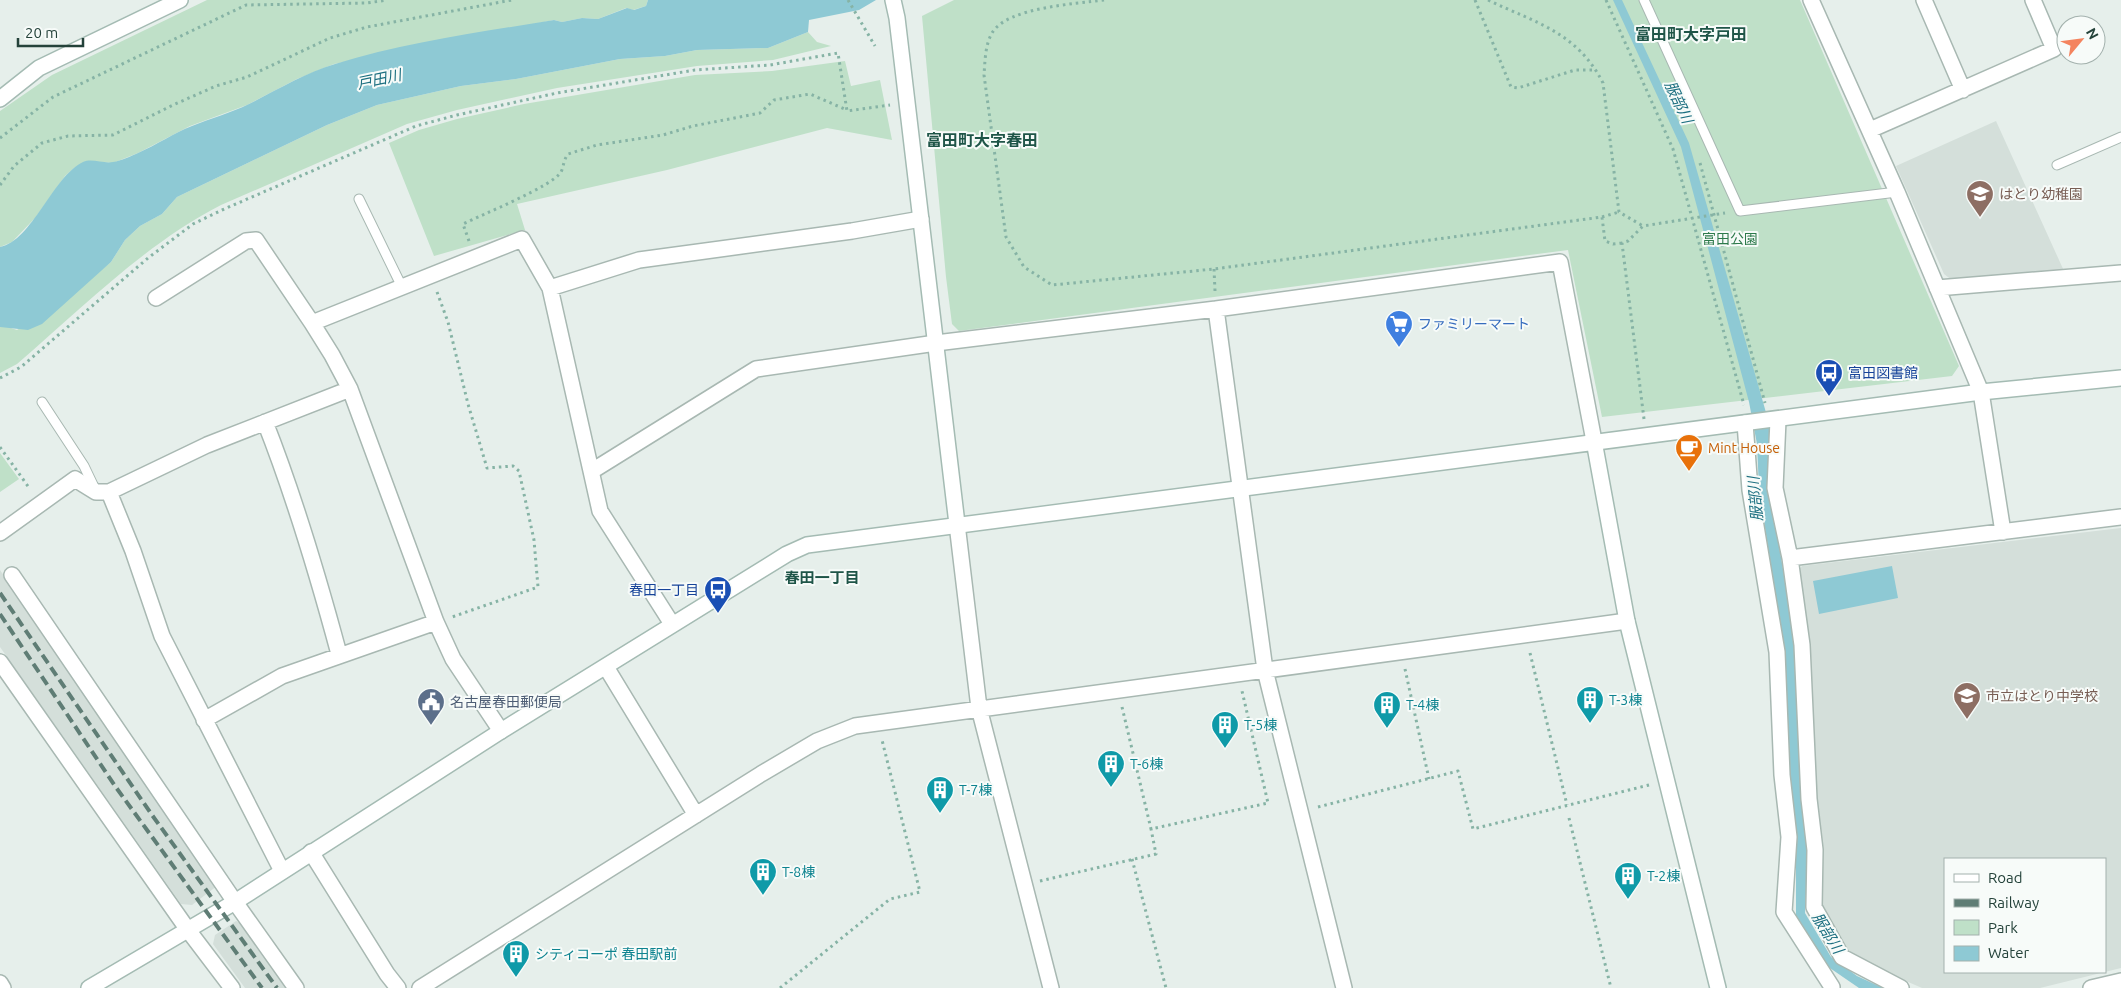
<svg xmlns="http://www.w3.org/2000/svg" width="2121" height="988" viewBox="0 0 2121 988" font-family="Ubuntu,'Noto Sans JP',sans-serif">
  <rect width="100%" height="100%" fill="#e6efeb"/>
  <path fill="#d4dfda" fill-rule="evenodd" d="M 1996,121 L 2064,271 L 1953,281 L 1944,274 L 1896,166 Z
    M 2121,528 L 2121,968 L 2040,988 L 1922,988 L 1876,968 L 1840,945 L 1819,909 L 1816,793 L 1797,572 L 1802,566 ZM 1945,859 L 2105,859 L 2105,972 L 1945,972 Z
    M 0,570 L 217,886 L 192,905 L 181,904 L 0,647 Z
    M 236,921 L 248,927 L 292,988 L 245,988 L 213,944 L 215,935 Z"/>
  <path fill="#bfe0c8" d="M 207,0 L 648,0 L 646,6 L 633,10 L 626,8 L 598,19 L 582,18 L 562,22 L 554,20 L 334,64 L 297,79 L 247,105 L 190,126 L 138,153 L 113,163 L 86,161 L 74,168 L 65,176 L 35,218 L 12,242 L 0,247 L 0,111 L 52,75 Z
    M 954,0 L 1800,0 L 1959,366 L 1952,376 L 1602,417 L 1568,250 L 959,331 L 952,324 L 946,277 L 922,16 Z
    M 808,32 L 817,42 L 831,46 L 773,60 L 697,66 L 557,88 L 457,110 L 407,124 L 221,205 C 145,244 81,309 17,364 L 0,373 L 0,327 L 5,326 L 17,330 L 88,281 L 111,262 L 125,240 L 140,226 L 162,214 L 177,197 L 327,125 L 377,105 L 461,86 L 516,79 L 620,59 L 665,56 L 697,50 L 768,48 Z
    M 845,61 L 851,86 L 880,80 L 892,140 L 827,128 L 667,170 L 517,204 L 525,230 L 434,256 L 389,143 L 419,130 L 457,119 L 524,104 L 695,75 L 772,71 Z
    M 0,453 L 19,479 L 0,492 Z"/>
  <path fill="#8ec9d4" d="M 648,0 L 876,0 L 859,10 L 809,20 L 808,32 L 768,48 L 697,50 L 665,56 L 620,59 L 516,79 L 461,86 L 377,105 L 327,125 L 177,197 L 162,214 L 140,226 L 125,240 L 111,262 L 42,324 L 28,330 L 0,327 L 0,247 C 32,241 53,176 83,162 C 92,158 104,164 113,162 C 121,161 131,156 138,153 C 156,145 174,133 192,126 C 211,118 231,113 249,104 C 277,90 305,73 335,64 C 406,42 481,32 554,20 L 562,22 L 582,18 L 598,19 L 627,8 L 634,10 L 646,6 Z
    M 1613,0 L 1622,0 L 1689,143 L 1773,437 L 1769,488 L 1796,644 L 1800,774 L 1808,850 L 1805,913 L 1831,957 L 1857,976 L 1883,988 L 1859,988 L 1824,964 L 1796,916 L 1796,837 L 1790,777 L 1784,651 L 1759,489 L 1757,444 L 1749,402 L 1681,147 Z
    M 1892,566 L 1898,598 L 1819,614 L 1813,581 Z"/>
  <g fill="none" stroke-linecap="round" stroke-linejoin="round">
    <defs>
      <path id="lane" d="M 1644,0 L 1740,211 L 1897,192
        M 2057,165 L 2121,137
        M 359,199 L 402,287
        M 42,402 L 84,466 L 95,489"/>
      <path id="street" d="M 1811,0 L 1897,192 L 1981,392 L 2003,532
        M 1924,0 L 1963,90
        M 1870,130 L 2054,49 L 2033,0
        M 550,288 L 639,260 L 852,231 L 921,219
        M 1937,288 L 2121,273
        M 156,298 L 246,241 L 256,240 L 312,323
        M 1216,309 L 1265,670 L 1344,988
        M 350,389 L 436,622 L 453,659 L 501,731
        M 1778,420 L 1775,488 L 1790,558 L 1802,645 L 1809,799 L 1815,850 L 1814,907 L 1842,957 L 1901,988
        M 265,422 C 295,498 318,576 339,654
        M 1745,423 L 1750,490 L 1777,652 L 1782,775 L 1789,837 L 1784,912 L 1832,987
        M 592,471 L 756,369 L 936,343 L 1216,309 L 1560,262 L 1594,441
        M 109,492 L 133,551 L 162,636 L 282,871
        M 957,524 L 979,708 L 1051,988
        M 0,533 L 75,479 L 96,492 L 109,492 L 207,445 L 350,389 L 332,355 L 312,323 L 522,239 L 550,288 L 600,511 L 672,624
        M 1790,558 L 2121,517
        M 12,575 L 235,902 L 296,988
        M 0,662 L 188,930 L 232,988
        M 606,667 L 696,815
        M 204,720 L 282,676 L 436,622
        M 311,852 L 387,974 L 398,988
        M 0,983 L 3,988
        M 420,988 L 761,774 L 817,741 L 855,726 L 1627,621
        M 2091,988 L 2121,981"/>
      <path id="secondary" d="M 893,0 L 897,18 L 957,524
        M 0,99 L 39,68 L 180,0
        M 1594,441 L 1627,621 L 1718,988
        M 89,988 L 235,902 L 501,731 L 787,554 L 807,545 L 1981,392 L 2121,378"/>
    </defs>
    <use href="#lane" stroke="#a8b8b2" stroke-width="11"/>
    <use href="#street" stroke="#a8b8b2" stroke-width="18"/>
    <use href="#secondary" stroke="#a4bbb3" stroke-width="18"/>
    <path stroke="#86b3a5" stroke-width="3" stroke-dasharray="2.5 4" stroke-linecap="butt" d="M 848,0 L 875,46
      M 1104,0 C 1076,4 1007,7 992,33 C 985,45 985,62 984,75 L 1006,237 L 1024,267 L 1052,285 L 1214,269 L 1602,217 L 1605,241 L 1613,244 L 1622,243
      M 1475,0 L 1511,87 L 1518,88 L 1575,70 L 1595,70
      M 1488,0 C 1536,23 1577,32 1603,83 L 1619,212 L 1643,226
      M 1606,0 L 1673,149 L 1744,405
      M 0,138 L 53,97 L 246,5 L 367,3 L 387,0
      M 1700,163 L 1765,403
      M 0,185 L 14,166 L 42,143 L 68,136 L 113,135 L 173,105 L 216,86 L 247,77 L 330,38 L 367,27 L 512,0
      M 1602,217 L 1619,212
      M 469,241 L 463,224 C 481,215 553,186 561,172 C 564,166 563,161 568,154 L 597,145 L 663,135 L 693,126 L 760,113 L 774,100 L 810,94 L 847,110
      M 1214,269 L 1215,291
      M 437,292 L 448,322 L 468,404 L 487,468 L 513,466 L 519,471 L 534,540 L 538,587 L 452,617
      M 0,378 L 21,367 L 148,258 L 193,224 L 222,210 L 416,126 L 457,115 L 557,93 L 695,70 L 770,65 L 838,53 L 847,111 L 890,105
      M 1644,419 L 1622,243 L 1628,241 L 1643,226 L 1725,213
      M 0,447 L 30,489
      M 1530,653 L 1567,805
      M 1405,669 L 1429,779
      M 1122,707 L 1151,829 L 1268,803 L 1242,691
      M 1318,807 L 1458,771 L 1473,829 L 1649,785
      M 1569,818 L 1611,988
      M 1132,859 L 1166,988
      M 1040,881 L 1156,854 L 1151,829
      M 780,988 L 890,899 L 920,892 L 882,740"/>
    <use href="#lane" stroke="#fff" stroke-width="9"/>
    <use href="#street" stroke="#fff" stroke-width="15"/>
    <use href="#secondary" stroke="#fff" stroke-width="15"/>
    <path stroke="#5f7d75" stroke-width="4" stroke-dasharray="10 5" stroke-linecap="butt" d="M 0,593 L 152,815 L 277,988
      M 0,614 L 115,786 L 262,988"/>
  </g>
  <defs>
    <symbol id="school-pin" viewBox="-11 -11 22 30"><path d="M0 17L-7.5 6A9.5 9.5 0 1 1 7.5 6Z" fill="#8d6e63" stroke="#f7fbf9"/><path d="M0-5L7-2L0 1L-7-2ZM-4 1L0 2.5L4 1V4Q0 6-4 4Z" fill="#fff"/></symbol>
    <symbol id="supermarket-pin" viewBox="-11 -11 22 30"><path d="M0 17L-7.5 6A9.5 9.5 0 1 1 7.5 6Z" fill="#3f7fe0" stroke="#f7fbf9"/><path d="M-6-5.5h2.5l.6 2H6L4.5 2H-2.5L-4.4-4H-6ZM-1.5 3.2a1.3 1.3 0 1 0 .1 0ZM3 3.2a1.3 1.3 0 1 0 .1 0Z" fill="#fff"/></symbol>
    <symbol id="bus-pin" viewBox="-11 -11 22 30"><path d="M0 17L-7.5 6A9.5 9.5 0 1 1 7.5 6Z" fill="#1a4fb4" stroke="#f7fbf9"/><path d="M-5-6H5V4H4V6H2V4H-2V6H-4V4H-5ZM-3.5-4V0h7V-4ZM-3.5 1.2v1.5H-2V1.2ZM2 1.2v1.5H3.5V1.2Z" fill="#fff"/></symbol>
    <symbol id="cafe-pin" viewBox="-11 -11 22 30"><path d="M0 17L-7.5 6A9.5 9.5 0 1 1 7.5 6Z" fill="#e8710a" stroke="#f7fbf9"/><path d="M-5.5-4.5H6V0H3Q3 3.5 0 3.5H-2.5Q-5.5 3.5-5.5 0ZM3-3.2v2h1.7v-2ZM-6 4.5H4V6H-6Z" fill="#fff"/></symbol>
    <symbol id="building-pin" viewBox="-11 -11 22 30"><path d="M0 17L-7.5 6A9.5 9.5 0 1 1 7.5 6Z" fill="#0f9aa8" stroke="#f7fbf9"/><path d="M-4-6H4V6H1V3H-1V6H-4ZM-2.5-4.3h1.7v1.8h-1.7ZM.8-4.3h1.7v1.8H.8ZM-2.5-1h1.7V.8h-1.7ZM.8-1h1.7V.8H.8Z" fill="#fff"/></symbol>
    <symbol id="civic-pin" viewBox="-11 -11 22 30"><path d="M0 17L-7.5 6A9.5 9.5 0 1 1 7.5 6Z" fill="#5c6f8a" stroke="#f7fbf9"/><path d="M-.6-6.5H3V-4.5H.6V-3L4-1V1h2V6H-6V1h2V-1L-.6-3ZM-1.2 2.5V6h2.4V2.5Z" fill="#fff"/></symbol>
  </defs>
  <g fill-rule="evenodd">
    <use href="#school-pin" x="1964" y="178" width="32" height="43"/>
    <use href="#supermarket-pin" x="1383" y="308" width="32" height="43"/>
    <use href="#bus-pin" x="1813" y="357" width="32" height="43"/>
    <use href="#cafe-pin" x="1673" y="432" width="32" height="43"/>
    <use href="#bus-pin" x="702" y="574" width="32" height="43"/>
    <use href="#school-pin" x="1951" y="680" width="32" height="43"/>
    <use href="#building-pin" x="1574" y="684" width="32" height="43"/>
    <use href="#civic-pin" x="415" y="686" width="32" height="43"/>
    <use href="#building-pin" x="1371" y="689" width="32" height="43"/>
    <use href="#building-pin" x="1209" y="709" width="32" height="43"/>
    <use href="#building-pin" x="1095" y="748" width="32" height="43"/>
    <use href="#building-pin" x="924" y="774" width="32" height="43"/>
    <use href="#building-pin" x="747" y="856" width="32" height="43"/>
    <use href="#building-pin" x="1612" y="860" width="32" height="43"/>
    <use href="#building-pin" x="500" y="938" width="32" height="43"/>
  </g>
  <g text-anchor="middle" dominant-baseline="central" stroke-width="4" stroke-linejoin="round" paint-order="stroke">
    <g font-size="14" fill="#785e54" stroke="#f7fbf9" text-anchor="start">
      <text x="1999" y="194">はとり幼稚園</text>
      <text x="1986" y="696">市立はとり中学校</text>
    </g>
    <g font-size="14" fill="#2d7a4b" stroke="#f7fbf9">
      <text x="1730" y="239">富田公園</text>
    </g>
    <g font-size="14" fill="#366cbe" stroke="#f7fbf9" text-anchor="start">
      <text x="1418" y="324">ファミリーマート</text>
    </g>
    <g font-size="14" fill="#164399" stroke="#f7fbf9" text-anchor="start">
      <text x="1848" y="373">富田図書館</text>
      <text x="699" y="590" text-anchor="end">春田一丁目</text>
    </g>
    <g font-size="14" fill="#c56008" stroke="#f7fbf9" text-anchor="start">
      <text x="1708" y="448">Mint House</text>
    </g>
    <g font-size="14" fill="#0d838f" stroke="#f7fbf9" text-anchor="start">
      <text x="1609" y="700">T-3棟</text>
      <text x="1406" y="705">T-4棟</text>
      <text x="1244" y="725">T-5棟</text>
      <text x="1130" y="764">T-6棟</text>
      <text x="959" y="790">T-7棟</text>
      <text x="782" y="872">T-8棟</text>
      <text x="1647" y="876">T-2棟</text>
      <text x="535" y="954">シティコーポ 春田駅前</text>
    </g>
    <g font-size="14" fill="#4e5e75" stroke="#f7fbf9" text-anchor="start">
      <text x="450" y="702">名古屋春田郵便局</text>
    </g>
    <g font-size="15" font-style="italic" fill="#1c6f80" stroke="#f7fbf9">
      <text transform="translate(379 79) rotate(-12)">戸田川</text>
      <text transform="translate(1679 102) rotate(65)">服部川</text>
      <text transform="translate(1755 499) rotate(-95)">服部川</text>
      <text transform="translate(1828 933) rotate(58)">服部川</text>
    </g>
    <g font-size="15" font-weight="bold" fill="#1f5548" stroke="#f7fbf9">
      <text x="822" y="577">春田一丁目</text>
    </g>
    <g font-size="16" font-weight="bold" fill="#1f5548" stroke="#f7fbf9">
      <text x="1691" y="34">富田町大字戸田</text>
      <text x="982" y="140">富田町大字春田</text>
    </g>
  </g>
  <rect x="1944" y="858" width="162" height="115" fill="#f7fbf9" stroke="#a3b1ad"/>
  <rect x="1954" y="874" width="25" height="8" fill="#ffffff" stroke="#a3b1ad"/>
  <text x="1988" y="883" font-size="15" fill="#24423a">Road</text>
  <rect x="1954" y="899" width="25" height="8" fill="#5f7d75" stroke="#a3b1ad"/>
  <text x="1988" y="908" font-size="15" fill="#24423a">Railway</text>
  <rect x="1954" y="920" width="25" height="15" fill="#bfe0c8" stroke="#a3b1ad"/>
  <text x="1988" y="933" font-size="15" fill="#24423a">Park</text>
  <rect x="1954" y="946" width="25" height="15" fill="#8ec9d4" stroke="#a3b1ad"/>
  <text x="1988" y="958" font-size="15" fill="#24423a">Water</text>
  <g transform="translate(2081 40) rotate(61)"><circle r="24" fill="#f7fbf9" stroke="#a3b1ad"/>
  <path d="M0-4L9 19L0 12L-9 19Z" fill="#f4845f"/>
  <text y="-8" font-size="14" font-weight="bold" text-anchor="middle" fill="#24423a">N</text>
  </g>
  <path d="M18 38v8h65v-8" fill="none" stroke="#24423a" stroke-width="2.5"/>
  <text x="25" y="38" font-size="15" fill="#24423a" stroke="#f7fbf9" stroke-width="4" paint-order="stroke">20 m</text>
</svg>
